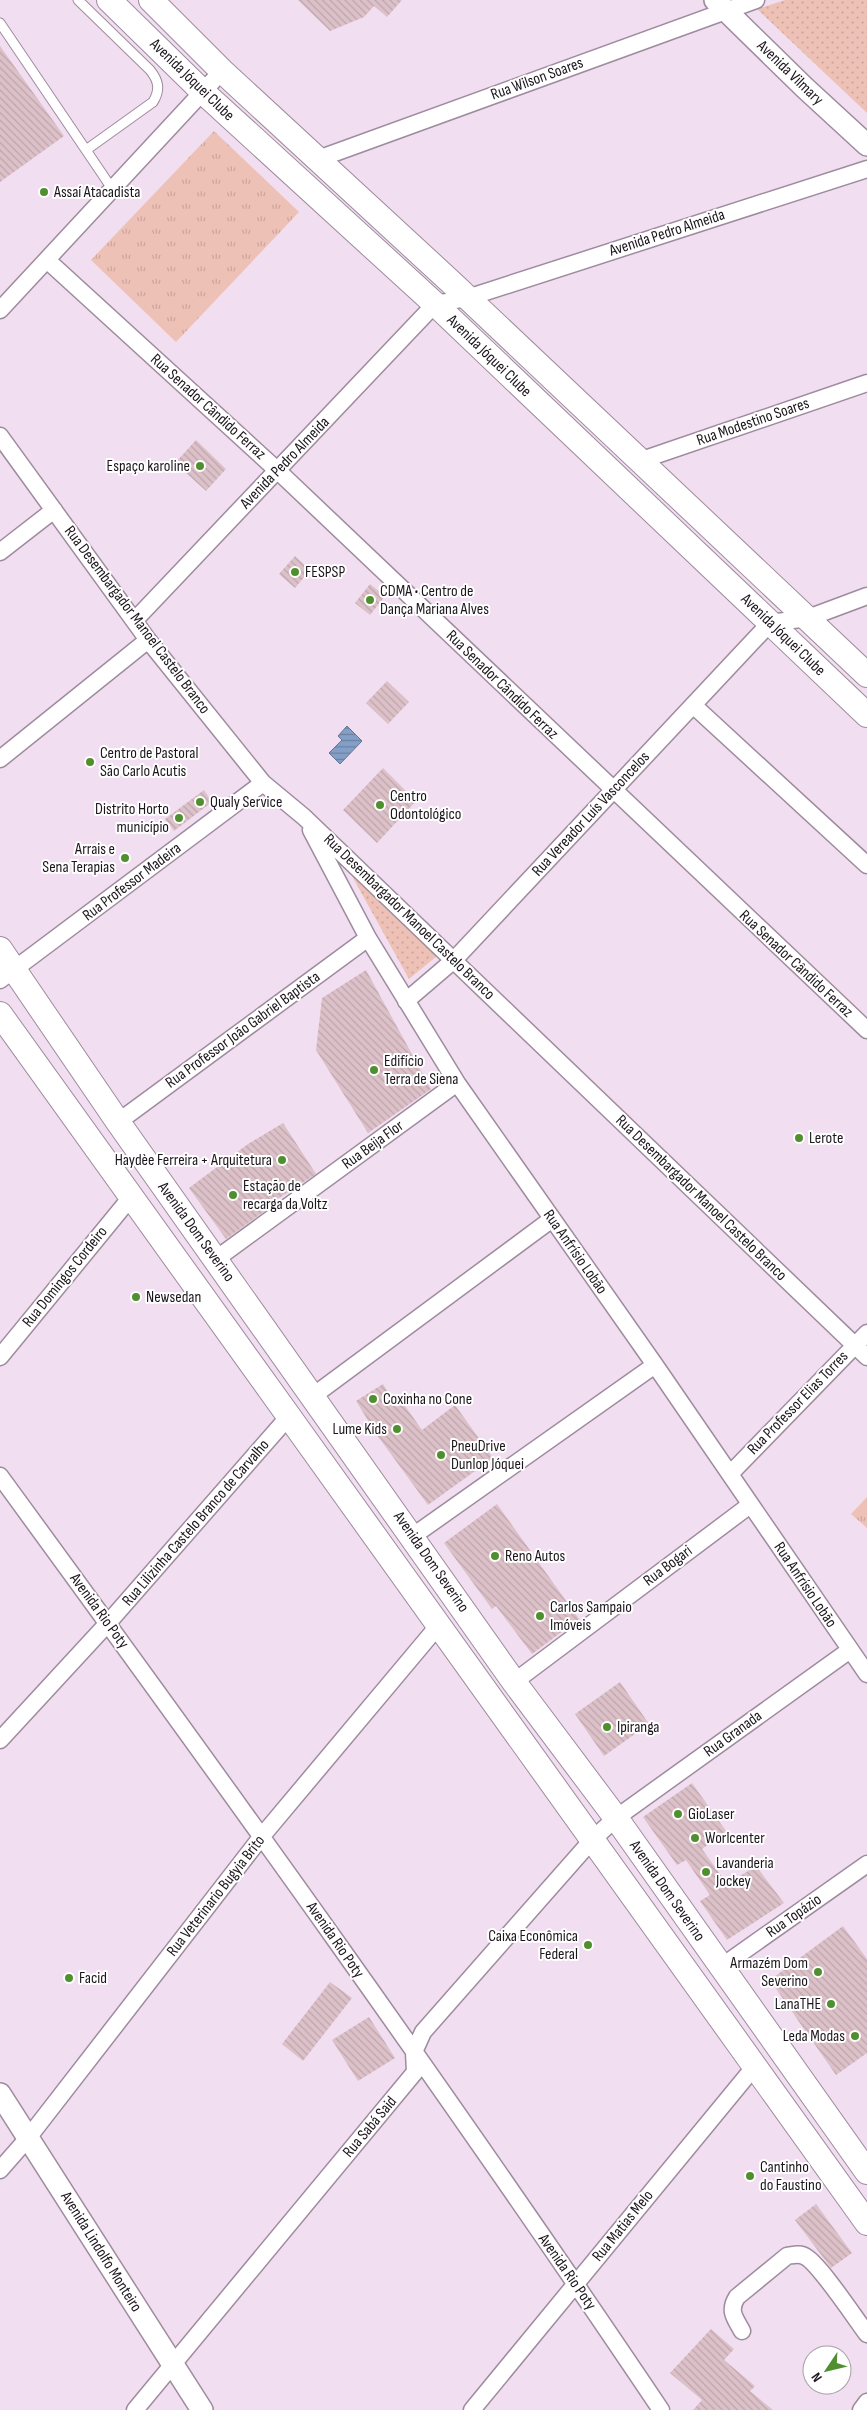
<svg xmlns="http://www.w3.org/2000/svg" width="867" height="2410" viewBox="0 0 867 2410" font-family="'Sofia Sans Condensed',sans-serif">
  <defs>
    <pattern id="grass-tufts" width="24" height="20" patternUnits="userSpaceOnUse" patternTransform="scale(1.25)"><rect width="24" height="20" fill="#eec1b6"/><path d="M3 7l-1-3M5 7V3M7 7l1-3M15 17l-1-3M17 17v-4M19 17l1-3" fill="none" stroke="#cca59c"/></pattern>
    <pattern id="park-dots" width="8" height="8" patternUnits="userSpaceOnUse" patternTransform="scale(1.25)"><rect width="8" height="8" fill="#eec1b6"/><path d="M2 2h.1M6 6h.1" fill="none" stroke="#cca59c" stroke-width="1.8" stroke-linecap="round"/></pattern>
    <pattern id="water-rules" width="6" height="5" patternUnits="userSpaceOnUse" patternTransform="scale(1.25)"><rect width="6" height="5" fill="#849fc7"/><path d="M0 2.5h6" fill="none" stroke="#6b81a1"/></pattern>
    <pattern id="building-back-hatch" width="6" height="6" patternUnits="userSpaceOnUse" patternTransform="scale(1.25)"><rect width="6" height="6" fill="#ddc1c9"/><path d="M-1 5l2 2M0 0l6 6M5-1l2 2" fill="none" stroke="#bda5ac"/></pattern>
  </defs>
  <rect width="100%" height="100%" fill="#f1def1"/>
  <path fill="url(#grass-tufts)" d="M 214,131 L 299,212 L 176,342 L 91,260 Z
    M 867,1497 L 867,1528 L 851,1514 Z"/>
  <path fill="url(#park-dots)" d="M 785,0 L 867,0 L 867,113 L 757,9 Z
    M 347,867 L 437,956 L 409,979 Z"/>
  <path fill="url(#water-rules)" stroke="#657694" d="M 347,726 L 362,741 L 340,764 L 329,753 L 342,740 L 338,736 Z"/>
  <path fill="url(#building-back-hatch)" d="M 298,0 L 402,0 L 387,17 L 374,6 L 364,17 L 330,31 Z
    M 0,46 L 64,136 L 0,182 Z
    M 196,440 L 226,469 L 206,491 L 175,463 Z
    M 295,556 L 310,570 L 295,588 L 279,574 Z
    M 370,584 L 385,596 L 370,615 L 355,603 Z
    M 387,681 L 409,702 L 388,724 L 366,703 Z
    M 383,768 L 416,801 L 377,843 L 343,810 Z
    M 204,790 L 212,802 L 174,831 L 165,819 Z
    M 366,970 L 431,1089 L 368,1133 L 316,1050 L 322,998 Z
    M 283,1123 L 316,1174 L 276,1200 L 277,1202 L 226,1239 L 189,1188 L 248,1144 Z
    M 383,1384 L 397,1407 L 403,1403 L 422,1430 L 455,1405 L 493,1458 L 428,1505 L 377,1435 L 356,1401 Z
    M 497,1504 L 579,1619 L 532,1654 L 496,1606 L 492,1609 L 444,1543 Z
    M 620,1682 L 649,1724 L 604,1756 L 575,1714 Z
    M 692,1783 L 726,1831 L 702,1849 L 727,1884 L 756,1866 L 784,1903 L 727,1940 L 700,1901 L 710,1895 L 686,1860 L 677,1865 L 643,1817 Z
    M 843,1926 L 867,1959 L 867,2053 L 836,2075 L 770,1980 Z
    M 330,1982 L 352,1998 L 303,2061 L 282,2044 Z
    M 369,2017 L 395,2058 L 358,2081 L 332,2040 Z
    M 816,2204 L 852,2253 L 831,2268 L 795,2220 Z
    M 711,2329 L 734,2349 L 724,2360 L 755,2386 L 750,2391 L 773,2410 L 693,2410 L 702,2400 L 670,2373 Z"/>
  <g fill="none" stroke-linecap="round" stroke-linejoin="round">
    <defs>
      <path id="service" d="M 78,0 L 150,70 C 158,80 161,89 153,102 L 86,150
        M 0,23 L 113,190"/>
      <path id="minor" d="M 318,159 L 756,0
        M 48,261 L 278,471 L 867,1030
        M 0,310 L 222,71
        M 0,436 L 148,640 L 263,783 L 304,817 L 867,1357
        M 639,461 L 867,383
        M 0,552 L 54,510
        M 135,620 L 435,304 L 467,298 L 867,169
        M 693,705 L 867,865
        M 0,759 L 148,640
        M 311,830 L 368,938 L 457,1083 L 655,1365 L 867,1674
        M 0,980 L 263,783
        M 406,1001 L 454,960 L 770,623 L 808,618 L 867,596
        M 118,1122 L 368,938
        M 216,1259 L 457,1083
        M 0,1357 L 131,1197
        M 313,1396 L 552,1219
        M 730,1474 L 867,1333
        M 0,1476 C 225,1784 448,2093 661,2410
        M 413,1536 L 655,1365
        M 514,1682 L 750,1505
        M 0,1740 L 108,1623 L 290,1415
        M 721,1967 L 867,1864
        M 0,2170 L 28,2138 L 262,1836 L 438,1626
        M 742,2331 C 735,2318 728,2311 737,2297 L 787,2256 C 794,2255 800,2253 806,2257 C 820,2265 855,2318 867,2334
        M 135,2410 L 415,2072 L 414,2052 L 423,2032 L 592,1840 L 616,1818 L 850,1650
        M 472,2410 L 755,2066
        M 861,2410 L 867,2402"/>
      <path id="tertiary" d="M 715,0 L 805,88 L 867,145
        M 0,2094 L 202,2410"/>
      <path id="secondary" d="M 109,0 L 203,92 L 435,304 L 867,715
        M 151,0 L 222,71 L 453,284 L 867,675
        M 0,949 L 118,1122 L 514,1682 L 616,1818 L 867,2172
        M 0,1014 C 289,1417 579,1819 867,2223"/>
    </defs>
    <use href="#service" stroke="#9e8c9e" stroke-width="11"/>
    <use href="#minor" stroke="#9e8c9e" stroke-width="19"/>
    <use href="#tertiary" stroke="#9e8c9e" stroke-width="24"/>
    <use href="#secondary" stroke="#9e8c9e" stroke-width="26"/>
    <use href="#service" stroke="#fff" stroke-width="9"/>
    <use href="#minor" stroke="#fff" stroke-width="16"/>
    <use href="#tertiary" stroke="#fff" stroke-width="21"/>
    <use href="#secondary" stroke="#fff" stroke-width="24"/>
  </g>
  <g fill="#508f2f" stroke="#fff" stroke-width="2">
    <circle cx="44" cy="192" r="5"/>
    <circle cx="200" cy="466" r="5"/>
    <circle cx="295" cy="572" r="5"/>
    <circle cx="370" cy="600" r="5"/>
    <circle cx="90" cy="762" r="5"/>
    <circle cx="200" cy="802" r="5"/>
    <circle cx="380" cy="805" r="5"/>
    <circle cx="179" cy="818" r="5"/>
    <circle cx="125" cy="858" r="5"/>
    <circle cx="374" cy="1070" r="5"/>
    <circle cx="799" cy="1138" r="5"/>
    <circle cx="282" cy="1160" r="5"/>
    <circle cx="233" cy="1195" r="5"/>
    <circle cx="136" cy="1297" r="5"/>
    <circle cx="373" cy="1399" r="5"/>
    <circle cx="397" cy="1429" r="5"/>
    <circle cx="441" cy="1455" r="5"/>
    <circle cx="495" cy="1556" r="5"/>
    <circle cx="540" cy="1616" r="5"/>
    <circle cx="607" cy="1727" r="5"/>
    <circle cx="678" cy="1814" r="5"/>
    <circle cx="695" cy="1838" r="5"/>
    <circle cx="706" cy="1872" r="5"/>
    <circle cx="588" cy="1945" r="5"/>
    <circle cx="818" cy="1972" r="5"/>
    <circle cx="69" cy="1978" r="5"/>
    <circle cx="831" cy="2004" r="5"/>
    <circle cx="855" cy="2036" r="5"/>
    <circle cx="750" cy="2176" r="5"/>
  </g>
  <g text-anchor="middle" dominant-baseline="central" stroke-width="4" stroke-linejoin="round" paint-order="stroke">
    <g font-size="16" fill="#1c161c" stroke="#fff">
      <text transform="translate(790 73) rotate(44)">Avenida Vilmary</text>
      <text transform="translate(537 79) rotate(-20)">Rua Wilson Soares</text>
      <text transform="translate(192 80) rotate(44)">Avenida Jóquei Clube</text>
      <text transform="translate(667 233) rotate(-18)">Avenida Pedro Almeida</text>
      <text transform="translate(489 356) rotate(44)">Avenida Jóquei Clube</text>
      <text transform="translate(208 407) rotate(42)">Rua Senador Cândido Ferraz</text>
      <text transform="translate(753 422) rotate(-19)">Rua Modestino Soares</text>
      <text transform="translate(285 463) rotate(-46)">Avenida Pedro Almeida</text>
      <text transform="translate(137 620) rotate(53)">Rua Desembargador Manoel Castelo Branco</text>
      <text transform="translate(783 635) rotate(44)">Avenida Jóquei Clube</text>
      <text transform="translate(502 685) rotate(44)">Rua Senador Cândido Ferraz</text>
      <text transform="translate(591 814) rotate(-47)">Rua Vereador Luís Vasconcelos</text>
      <text transform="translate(132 882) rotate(-37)">Rua Professor Madeira</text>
      <text transform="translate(409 917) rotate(44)">Rua Desembargador Manoel Castelo Branco</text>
      <text transform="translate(796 964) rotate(43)">Rua Senador Cândido Ferraz</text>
      <text transform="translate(243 1030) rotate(-36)">Rua Professor João Gabriel Baptista</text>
      <text transform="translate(373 1145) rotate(-36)">Rua Beija Flor</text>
      <text transform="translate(701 1198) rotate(44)">Rua Desembargador Manoel Castelo Branco</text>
      <text transform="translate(196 1232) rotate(54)">Avenida Dom Severino</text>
      <text transform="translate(575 1252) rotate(55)">Rua Anfrísio Lobão</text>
      <text transform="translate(65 1277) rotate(-51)">Rua Domingos Cordeiro</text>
      <text transform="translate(798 1403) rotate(-46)">Rua Professor Elias Torres</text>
      <text transform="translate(196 1523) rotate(-49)">Rua Lilizinha Castelo Branco de Carvalho</text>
      <text transform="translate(431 1562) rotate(55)">Avenida Dom Severino</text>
      <text transform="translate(668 1566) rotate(-37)">Rua Bogari</text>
      <text transform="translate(805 1585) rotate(56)">Rua Anfrísio Lobão</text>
      <text transform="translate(99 1611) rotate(54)">Avenida Rio Poty</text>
      <text transform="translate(733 1734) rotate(-36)">Rua Granada</text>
      <text transform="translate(667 1891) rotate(55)">Avenida Dom Severino</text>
      <text transform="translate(216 1896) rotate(-52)">Rua Veterinario Bugyia Brito</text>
      <text transform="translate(794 1916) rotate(-35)">Rua Topázio</text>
      <text transform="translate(335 1940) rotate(55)">Avenida Rio Poty</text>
      <text transform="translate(370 2127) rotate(-50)">Rua Sabá Said</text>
      <text transform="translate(623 2226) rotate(-51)">Rua Matias Melo</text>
      <text transform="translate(101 2252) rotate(58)">Avenida Lindolfo Monteiro</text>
      <text transform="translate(567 2272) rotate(55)">Avenida Rio Poty</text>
    </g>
    <g font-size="16" fill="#1c161c" stroke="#fff" text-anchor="start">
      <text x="54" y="192">Assaí Atacadista</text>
      <text x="190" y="466" text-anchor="end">Espaço karoline</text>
      <text x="305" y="572">FESPSP</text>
      <text x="380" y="591">CDMA • Centro de<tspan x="380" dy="18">Dança Mariana Alves</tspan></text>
      <text x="100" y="753">Centro de Pastoral<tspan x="100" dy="18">São Carlo Acutis</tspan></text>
      <text x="390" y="796">Centro<tspan x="390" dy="18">Odontológico</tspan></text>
      <text x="210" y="802">Qualy Service</text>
      <text x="169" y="809" text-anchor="end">Distrito Horto<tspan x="169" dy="18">município</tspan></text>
      <text x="115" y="849" text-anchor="end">Arrais e<tspan x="115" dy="18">Sena Terapias</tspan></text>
      <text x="384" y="1061">Edifício<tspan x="384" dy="18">Terra de Siena</tspan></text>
      <text x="809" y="1138">Lerote</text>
      <text x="272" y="1160" text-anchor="end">Haydèe Ferreira + Arquitetura</text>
      <text x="243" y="1186">Estação de<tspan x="243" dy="18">recarga da Voltz</tspan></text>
      <text x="146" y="1297">Newsedan</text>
      <text x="383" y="1399">Coxinha no Cone</text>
      <text x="387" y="1429" text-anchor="end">Lume Kids</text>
      <text x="451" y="1446">PneuDrive<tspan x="451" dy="18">Dunlop Jóquei</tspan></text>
      <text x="505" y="1556">Reno Autos</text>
      <text x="550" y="1607">Carlos Sampaio<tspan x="550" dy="18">Imóveis</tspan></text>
      <text x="617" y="1727">Ipiranga</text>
      <text x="688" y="1814">GioLaser</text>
      <text x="705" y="1838">Worlcenter</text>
      <text x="716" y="1863">Lavanderia<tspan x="716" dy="18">Jockey</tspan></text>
      <text x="578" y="1936" text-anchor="end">Caixa Econômica<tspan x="578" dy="18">Federal</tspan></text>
      <text x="808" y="1963" text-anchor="end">Armazém Dom<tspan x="808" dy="18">Severino</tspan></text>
      <text x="79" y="1978">Facid</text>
      <text x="821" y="2004" text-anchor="end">LanaTHE</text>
      <text x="845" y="2036" text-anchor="end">Leda Modas</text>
      <text x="760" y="2167">Cantinho<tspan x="760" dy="18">do Faustino</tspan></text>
    </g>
  </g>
  <g transform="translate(827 2370) rotate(235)"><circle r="24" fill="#ffffff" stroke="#a4a2a4"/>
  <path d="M0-4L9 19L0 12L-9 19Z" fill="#508f2f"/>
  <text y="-8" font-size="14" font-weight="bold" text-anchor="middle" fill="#1c161c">N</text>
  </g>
</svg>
